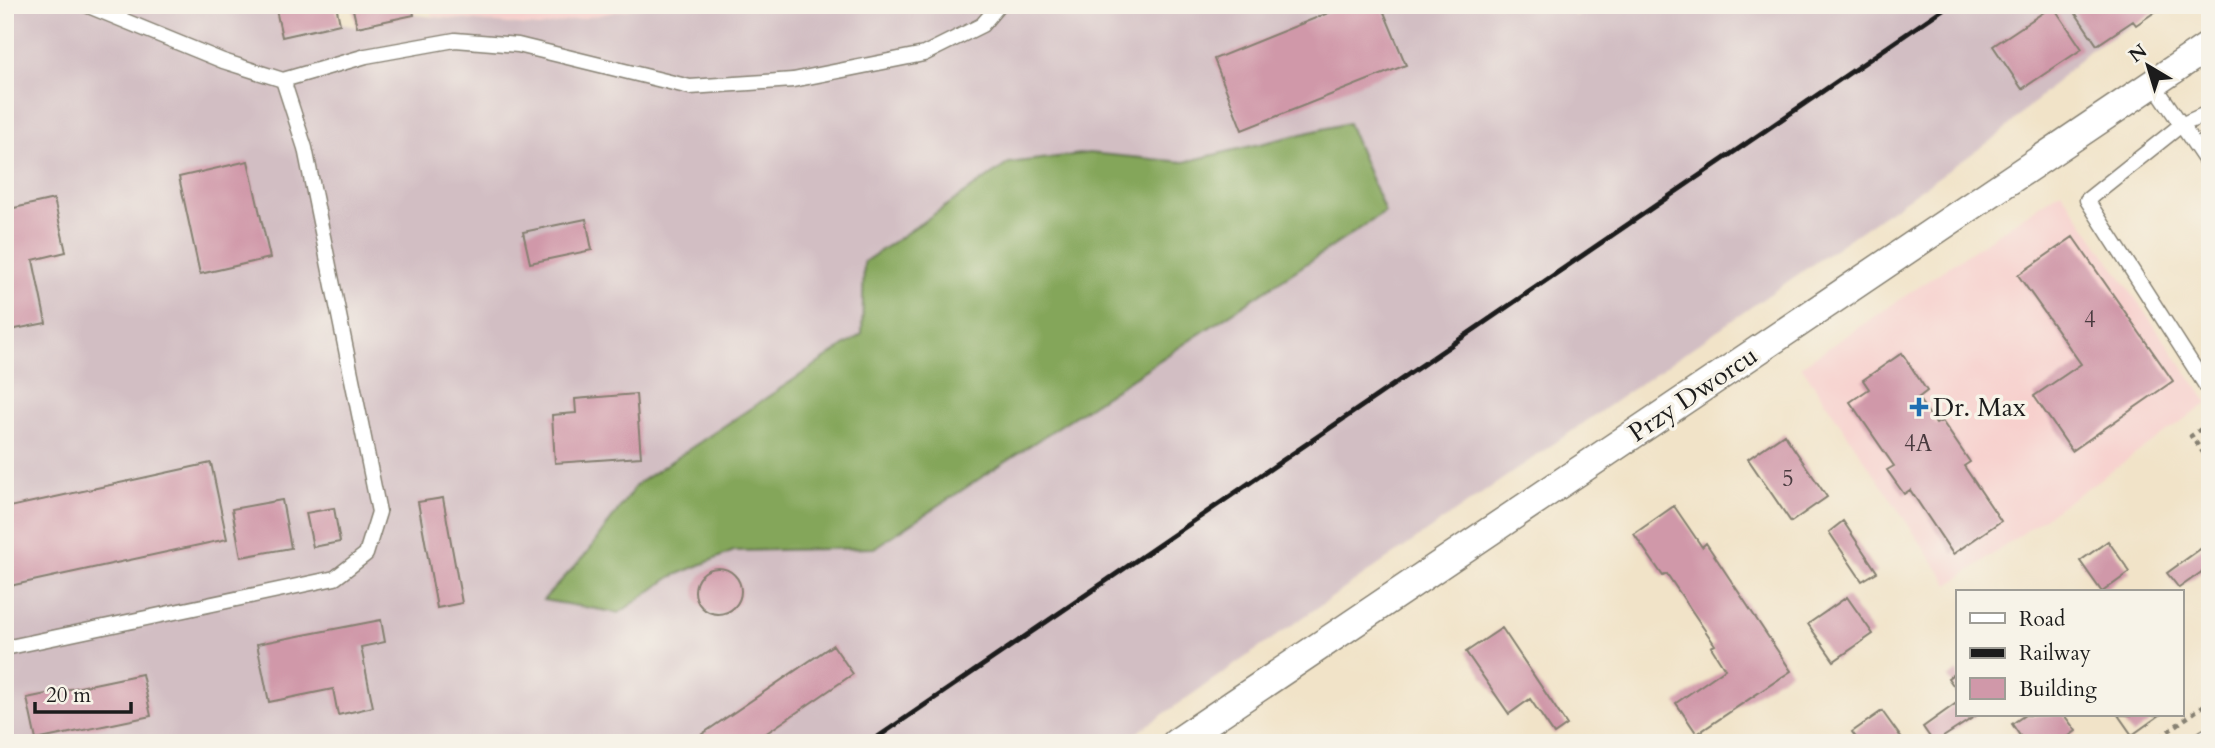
<svg xmlns="http://www.w3.org/2000/svg" width="2215" height="748" viewBox="0 0 2215 748" font-family="Cardo,serif">
  <rect width="100%" height="100%" fill="#f7f3e8"/>
  <filter id="ink" filterUnits="userSpaceOnUse"><feTurbulence type="fractalNoise" baseFrequency=".0143" numOctaves="2"/><feDisplacementMap in="SourceGraphic" scale="14" xChannelSelector="R" yChannelSelector="G"/><feConvolveMatrix kernelMatrix="1 2 1 2 8 2 1 2 1" color-interpolation-filters="sRGB"/></filter>
  <filter id="wash" filterUnits="userSpaceOnUse"><feTurbulence type="fractalNoise" baseFrequency=".00686" numOctaves="4" result="noise"/><feDisplacementMap in="SourceGraphic" scale="28" xChannelSelector="R" yChannelSelector="G"/><feGaussianBlur stdDeviation="1.57" result="paint"/><feColorMatrix in="noise" values="0 0 0 0 0 0 0 0 0 0 0 0 0 0 0 0 0 1.4 0 .05"/><feComposite in="paint" operator="in"/></filter>
  <g filter="url(#wash)">
    <rect width="100%" height="100%" fill="#f1e3c8"/>
    <path fill="#f7d0cd" d="M 430,5 L 650,5 L 539,27 L 432,16 Z
      M 2061,191 L 2208,403 L 1949,585 L 1801,366 Z"/>
    <path fill="#d2bec3" d="M 5,5 L 275,5 L 282,37 L 340,24 L 357,27 L 414,15 L 539,27 L 650,5 L 1573,5 L 1574,17 L 1600,5 L 2165,5 L 2089,51 L 1999,135 L 1122,743 L 5,743 Z"/>
    <path fill="#84a65a" stroke="#50613b" stroke-width="2" d="M 1348,123 L 1385,212 L 874,548 L 734,551 L 671,577 L 619,613 L 543,600 L 587,553 L 637,484 L 862,334 L 864,262 L 1009,163 L 1089,153 L 1184,162 Z"/>
    <g id="blocks">
      <path fill="#d098a9" d="M 275,5 L 336,5 L 340,24 L 282,37 Z
        M 352,5 L 412,5 L 414,15 L 357,27 Z
        M 1348,5 L 1381,5 L 1406,65 L 1242,130 L 1214,59 Z
        M 2070,5 L 2165,5 L 2136,25 L 2133,21 L 2097,45 Z
        M 2053,6 L 2082,49 L 2022,89 L 1993,46 Z
        M 248,161 L 270,258 L 200,274 L 179,177 Z
        M 54,199 L 66,252 L 33,260 L 46,323 L 5,331 L 5,210 Z
        M 586,219 L 592,250 L 530,263 L 523,232 Z
        M 2073,237 L 2173,381 L 2072,451 L 2034,396 L 2081,364 L 2018,275 Z
        M 1902,353 L 1927,391 L 1918,398 L 1936,424 L 1942,421 L 1970,462 L 1964,466 L 2001,521 L 1953,554 L 1910,490 L 1904,494 L 1887,470 L 1894,466 L 1850,402 L 1869,389 L 1863,380 Z
        M 636,394 L 641,457 L 555,463 L 552,415 L 576,413 L 575,399 Z
        M 1784,434 L 1827,497 L 1791,522 L 1748,459 Z
        M 211,463 L 227,539 L 5,587 L 5,508 Z
        M 443,498 L 462,603 L 437,608 L 418,502 Z
        M 282,500 L 291,548 L 241,557 L 232,509 Z
        M 1674,506 L 1702,547 L 1706,543 L 1791,671 L 1697,734 L 1676,703 L 1725,669 L 1711,647 L 1715,645 L 1667,574 L 1663,576 L 1634,534 Z
        M 334,508 L 340,542 L 313,547 L 306,513 Z
        M 1843,521 L 1877,572 L 1862,581 L 1829,532 Z
        M 2108,541 L 2130,572 L 2102,592 L 2080,561 Z
        M 2210,542 L 2210,566 L 2179,588 L 2167,573 Z
        M695 591a23 23 0 1 1 46 0a23 23 0 1 1-46 0Z
        M 1847,597 L 1873,634 L 1834,661 L 1808,624 Z
        M 381,620 L 385,642 L 361,647 L 373,707 L 338,715 L 333,689 L 269,702 L 257,644 Z
        M 1502,628 L 1567,725 L 1554,734 L 1530,699 L 1509,714 L 1466,652 Z
        M 833,645 L 853,674 L 752,743 L 689,743 Z
        M 1958,671 L 1958,692 L 1948,678 Z
        M 142,674 L 151,716 L 36,740 L 27,698 Z
        M 1958,702 L 1958,715 L 1977,715 L 1934,743 L 1923,727 Z
        M 1882,711 L 1905,743 L 1860,743 L 1852,732 Z
        M 2025,715 L 2064,715 L 2076,731 L 2059,743 L 2025,743 L 2012,724 Z
        M 2118,715 L 2160,715 L 2132,735 Z"/>
    </g>
  </g>
  <g filter="url(#ink)">
    <use href="#blocks" fill-opacity="0" stroke="#868072" stroke-width="2"/>
    <g fill="none" stroke-linecap="round" stroke-linejoin="round">
      <defs>
        <path id="lane" d="M 283,80 L 366,56 L 455,40 L 518,45 L 690,87 L 793,80 L 924,54 L 982,25 L 999,5
          M 2153,83 L 2210,167
          M 2210,112 L 2181,125 L 2087,200 L 2210,392
          M 5,648 L 335,578 L 366,554 L 379,512 L 305,148 L 283,80 L 223,61 L 86,5"/>
        <path id="street" d="M 1176,743 L 2210,45
          M 2208,743 L 2210,742"/>
      </defs>
      <use href="#lane" stroke="#868072" stroke-width="17"/>
      <use href="#street" stroke="#868072" stroke-width="31"/>
      <path stroke="#868072" stroke-width="4.5" stroke-dasharray="5 5" stroke-linecap="butt" d="M 2210,423 L 2191,436 L 2210,462
        M 2152,743 L 2210,701"/>
      <use href="#lane" stroke="#fff" stroke-width="14"/>
      <use href="#street" stroke="#fff" stroke-width="28"/>
      <path stroke="#1c1c1c" stroke-width="5" d="M 869,743 L 1949,5"/>
    </g>
  </g>
  <path fill="#1f6fb2" stroke="#f7f3e8" stroke-width="2.5" d="M1915.5 396.5h7v7h7v7h-7v7h-7v-7h-7v-7h7z"/>
  <g text-anchor="middle" dominant-baseline="central" stroke-width="7" stroke-linejoin="round" paint-order="stroke">
    <g font-size="23" fill="#493b3f">
      <text x="2090" y="319">4</text>
      <text x="1918" y="443">4A</text>
      <text x="1788" y="478">5</text>
    </g>
    <g font-size="26" fill="#1c1c1c" stroke="#f7f3e8">
      <text transform="translate(1693 394) rotate(-34)">Przy Dworcu</text>
    </g>
    <g font-size="26" fill="#1c1c1c" stroke="#f7f3e8" text-anchor="start">
      <text x="1933" y="407">Dr. Max</text>
    </g>
  </g>
  <rect width="2215" height="748" fill="none" stroke="#f7f3e8" stroke-width="28"/>
  <rect x="1956" y="590" width="228" height="126" fill="#f7f3e8" stroke="#9f9d96" stroke-width="2"/>
  <rect x="1970" y="613" width="35" height="10" fill="#ffffff" stroke="#9f9d96" stroke-width="2"/>
  <text x="2019" y="626" font-size="21" fill="#1c1c1c">Road</text>
  <rect x="1970" y="648" width="35" height="10" fill="#1c1c1c" stroke="#9f9d96" stroke-width="2"/>
  <text x="2019" y="660" font-size="21" fill="#1c1c1c">Railway</text>
  <rect x="1970" y="678" width="35" height="21" fill="#d098a9" stroke="#9f9d96" stroke-width="2"/>
  <text x="2019" y="696" font-size="21" fill="#1c1c1c">Building</text>
  <g transform="translate(2148 66) rotate(322)" stroke="#f7f3e8" stroke-width="5" paint-order="stroke">
  <path d="M0-5L12 26L0 18L-12 26Z" fill="#1c1c1c"/>
  <text y="-10" font-size="19" font-weight="bold" text-anchor="middle" fill="#1c1c1c">N</text>
  </g>
  <path d="M35 702v10h96v-10" fill="none" stroke="#1c1c1c" stroke-width="3.5"/>
  <text x="46" y="702" font-size="21" fill="#1c1c1c" stroke="#f7f3e8" stroke-width="5" paint-order="stroke">20 m</text>
</svg>
